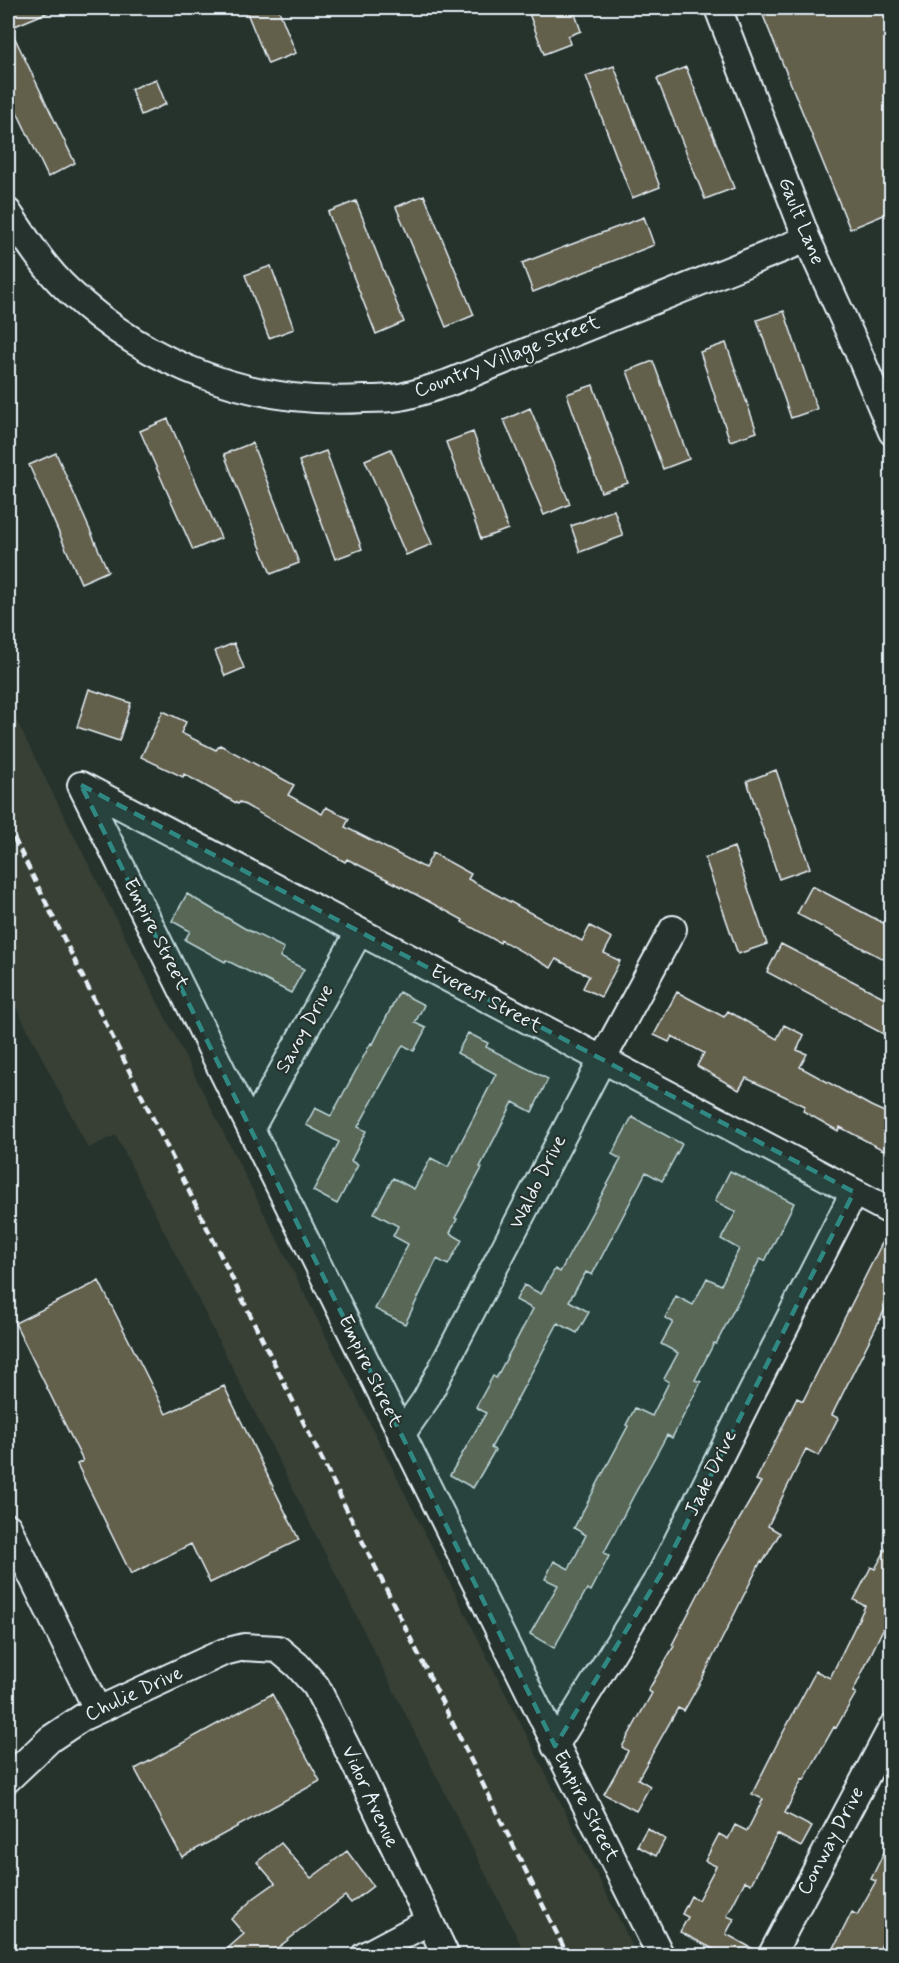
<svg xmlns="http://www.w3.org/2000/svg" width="899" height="1963" viewBox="0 0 899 1963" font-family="Mynerve,sans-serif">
  <rect width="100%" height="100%" fill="#26332d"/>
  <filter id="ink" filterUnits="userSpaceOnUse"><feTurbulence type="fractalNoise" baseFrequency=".0167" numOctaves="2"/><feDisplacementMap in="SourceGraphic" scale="12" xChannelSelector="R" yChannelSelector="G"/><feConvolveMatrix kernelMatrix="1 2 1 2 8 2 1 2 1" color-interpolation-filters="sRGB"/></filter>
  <g filter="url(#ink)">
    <path fill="#384036" d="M 8,704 L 29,746 L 637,1955 L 526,1955 L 116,1135 L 88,1148 L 8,991 Z"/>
    <path fill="#625e4b" stroke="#e8f1f8" stroke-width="1.5" d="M 8,8 L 58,8 L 10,28 L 75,163 L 48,177 L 8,93 Z
      M 245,8 L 278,8 L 296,53 L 268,64 Z
      M 527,8 L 573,8 L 581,31 L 568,36 L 570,44 L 544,54 Z
      M 760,8 L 891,8 L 891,212 L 850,229 Z
      M 614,66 L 660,187 L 632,198 L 586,76 Z
      M 686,67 L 734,188 L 705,199 L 657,79 Z
      M 156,79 L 166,104 L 141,115 L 131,89 Z
      M 424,195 L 474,315 L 446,327 L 396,207 Z
      M 356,201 L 404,322 L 376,334 L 328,212 Z
      M 644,217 L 654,245 L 533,292 L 522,263 Z
      M 271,266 L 294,329 L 269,338 L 245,275 Z
      M 784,311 L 817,409 L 791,418 L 757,320 Z
      M 726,343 L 757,432 L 730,441 L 700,352 Z
      M 653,361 L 689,459 L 663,469 L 627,371 Z
      M 593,385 L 628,483 L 601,492 L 567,394 Z
      M 530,408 L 570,504 L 544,515 L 504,420 Z
      M 168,419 L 221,538 L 193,550 L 140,431 Z
      M 473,432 L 508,529 L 481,539 L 446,442 Z
      M 252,443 L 299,563 L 271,574 L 224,454 Z
      M 391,449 L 432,544 L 406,555 L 365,460 Z
      M 326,451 L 362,549 L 335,559 L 299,461 Z
      M 56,453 L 108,571 L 81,583 L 29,465 Z
      M 614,510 L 623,536 L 580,552 L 571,526 Z
      M 234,643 L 244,668 L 225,676 L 215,651 Z
      M 89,689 L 131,703 L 119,741 L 77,727 Z
      M 163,711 L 186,722 L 181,733 L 216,750 L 220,745 L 294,785 L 288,795 L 322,814 L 326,807 L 349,819 L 345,827 L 425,868 L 433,853 L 471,874 L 468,879 L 582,941 L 590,926 L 612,938 L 604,953 L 620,961 L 601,997 L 583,988 L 589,976 L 556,959 L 551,968 L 501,940 L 500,943 L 462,922 L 463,920 L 404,888 L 347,859 L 345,862 L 240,802 L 238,804 L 184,774 L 183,777 L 141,757 Z
      M 776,770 L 810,868 L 779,879 L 747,781 Z
      M 734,847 L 767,944 L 738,954 L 705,858 Z
      M 812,886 L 891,927 L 891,963 L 797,914 Z
      M 187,894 L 244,928 L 284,948 L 280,957 L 304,969 L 291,993 L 226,960 L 225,962 L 185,940 L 190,931 L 172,921 Z
      M 781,944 L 891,1001 L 891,1038 L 767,972 Z
      M 399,992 L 424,1005 L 415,1023 L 426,1028 L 414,1051 L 403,1045 L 358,1127 L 366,1131 L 351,1161 L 358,1165 L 337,1204 L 313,1191 L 339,1142 L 306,1125 L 315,1108 L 331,1116 L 371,1043 L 373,1044 Z
      M 677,992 L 724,1017 L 728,1011 L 777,1039 L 784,1025 L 804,1035 L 797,1050 L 807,1054 L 800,1067 L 871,1106 L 891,1115 L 891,1154 L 840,1127 L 838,1131 L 803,1111 L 805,1106 L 746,1078 L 739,1090 L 697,1066 L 704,1053 L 672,1036 L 669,1042 L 654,1035 Z
      M 468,1033 L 488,1043 L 486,1047 L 548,1079 L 532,1112 L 513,1102 L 480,1167 L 482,1168 L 455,1218 L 457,1219 L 450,1233 L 462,1240 L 448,1265 L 437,1259 L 405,1324 L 375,1309 L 408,1244 L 393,1236 L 398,1226 L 374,1213 L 393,1178 L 414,1189 L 431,1158 L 448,1167 L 496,1074 L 457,1053 Z
      M 632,1117 L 682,1144 L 662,1181 L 646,1172 L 592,1275 L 586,1272 L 569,1301 L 589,1312 L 577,1333 L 558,1323 L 491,1448 L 495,1450 L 473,1488 L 450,1475 L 486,1413 L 476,1407 L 493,1376 L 496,1378 L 533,1309 L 516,1300 L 524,1285 L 541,1294 L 555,1269 L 560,1272 L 621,1159 L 612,1154 Z
      M 730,1171 L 794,1203 L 765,1261 L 760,1259 L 716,1344 L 714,1343 L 695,1380 L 701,1382 L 672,1438 L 667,1435 L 634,1495 L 604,1553 L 609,1556 L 591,1591 L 587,1589 L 554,1648 L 530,1634 L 558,1585 L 545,1579 L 554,1561 L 569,1569 L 586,1535 L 574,1528 L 628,1426 L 626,1425 L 635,1408 L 652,1416 L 669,1382 L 664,1379 L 678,1353 L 661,1344 L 673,1322 L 665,1318 L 676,1296 L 693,1305 L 707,1278 L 721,1285 L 739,1249 L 721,1239 L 736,1212 L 715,1201 Z
      M 890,1227 L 891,1297 L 832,1415 L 838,1418 L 819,1456 L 806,1449 L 768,1526 L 780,1533 L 763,1562 L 761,1561 L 702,1679 L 684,1711 L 678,1708 L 638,1779 L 650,1786 L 636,1811 L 604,1794 L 628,1751 L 622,1747 L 652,1693 L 648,1691 L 674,1646 L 672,1645 L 718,1556 L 761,1482 L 756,1480 L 797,1398 L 803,1401 Z
      M 99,1281 L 166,1414 L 224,1386 L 299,1540 L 210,1583 L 191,1544 L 131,1574 L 77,1464 L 83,1461 L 15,1323 Z
      M 891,1540 L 891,1612 L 853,1692 L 856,1693 L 836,1728 L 834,1727 L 804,1780 L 802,1779 L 785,1813 L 812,1827 L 801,1847 L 777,1834 L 751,1884 L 745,1881 L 727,1916 L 734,1919 L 726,1934 L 757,1951 L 756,1956 L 727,1956 L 680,1932 L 688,1917 L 682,1914 L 691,1896 L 698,1900 L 716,1866 L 705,1861 L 719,1834 L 728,1839 L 735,1825 L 747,1831 L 763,1799 L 752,1794 L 777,1744 L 816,1671 L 830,1678 L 865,1606 L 854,1600 L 871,1567 L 875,1569 Z
      M 272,1694 L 320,1781 L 182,1857 L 135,1769 Z
      M 647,1828 L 665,1839 L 656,1856 L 637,1846 Z
      M 891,1838 L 891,1927 L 876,1956 L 830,1956 L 852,1912 L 857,1915 L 876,1881 L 871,1879 Z
      M 281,1843 L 311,1878 L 347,1851 L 373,1886 L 351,1903 L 345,1896 L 267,1956 L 219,1956 L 244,1934 L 231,1919 L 254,1898 L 275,1883 L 257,1862 Z"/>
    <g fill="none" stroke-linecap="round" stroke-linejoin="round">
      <defs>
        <path id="minor" d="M 718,8 L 807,239 L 857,349 L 892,432
          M 8,212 C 26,239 45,269 69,291 C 149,366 254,406 364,399 C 375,399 388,399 400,397 C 416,394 432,388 448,383 L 807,239
          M 81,785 C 276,1174 465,1567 661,1956
          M 81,785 L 892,1212
          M 252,1126 L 359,932
          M 401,1435 L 426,1399 L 602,1060 L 673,929
          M 8,1527 L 97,1709
          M 555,1746 L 661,1574 L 748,1400 L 854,1192
          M 8,1779 L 50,1739 L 83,1717 L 224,1652 L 244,1647 L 278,1649 L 297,1665 L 316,1686 L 359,1772 L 446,1956
          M 364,1956 L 428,1922
          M 771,1956 L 892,1727"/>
      </defs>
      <use href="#minor" stroke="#e8f1f8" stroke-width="30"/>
      <use href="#minor" stroke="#26332d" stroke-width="26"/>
      <path stroke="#e8f1f8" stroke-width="4.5" stroke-dasharray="9 4.5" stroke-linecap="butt" d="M 8,826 L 568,1956"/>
    </g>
  </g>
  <path fill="#308883" fill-opacity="0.2" stroke="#308883" stroke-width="4.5" stroke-dasharray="12 8" stroke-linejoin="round" d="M 81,785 L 854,1192 L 661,1574 L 555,1746 Z"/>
  <g text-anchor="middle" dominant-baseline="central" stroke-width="4.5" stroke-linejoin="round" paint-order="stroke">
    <g font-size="20" fill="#e8f1f8" stroke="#26332d">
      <text transform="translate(801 221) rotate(68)">Gault Lane</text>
      <text transform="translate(507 357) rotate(-21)">Country Village Street</text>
      <text transform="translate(156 934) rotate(63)">Empire Street</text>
      <text transform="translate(486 999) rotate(28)">Everest Street</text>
      <text transform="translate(305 1029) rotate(-61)">Savoy Drive</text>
      <text transform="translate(538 1182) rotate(-63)">Waldo Drive</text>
      <text transform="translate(370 1371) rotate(64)">Empire Street</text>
      <text transform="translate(711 1473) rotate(-64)">Jade Drive</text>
      <text transform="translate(134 1694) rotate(-25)">Chulie Drive</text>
      <text transform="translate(370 1797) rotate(65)">Vidor Avenue</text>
      <text transform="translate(586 1806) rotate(63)">Empire Street</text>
      <text transform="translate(831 1841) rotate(-62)">Conway Drive</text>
    </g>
  </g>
  <rect width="899" height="1963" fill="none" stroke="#26332d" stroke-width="30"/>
  <rect x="15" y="15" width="869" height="1933" fill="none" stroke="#e8f1f8" stroke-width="2" filter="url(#ink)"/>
</svg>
